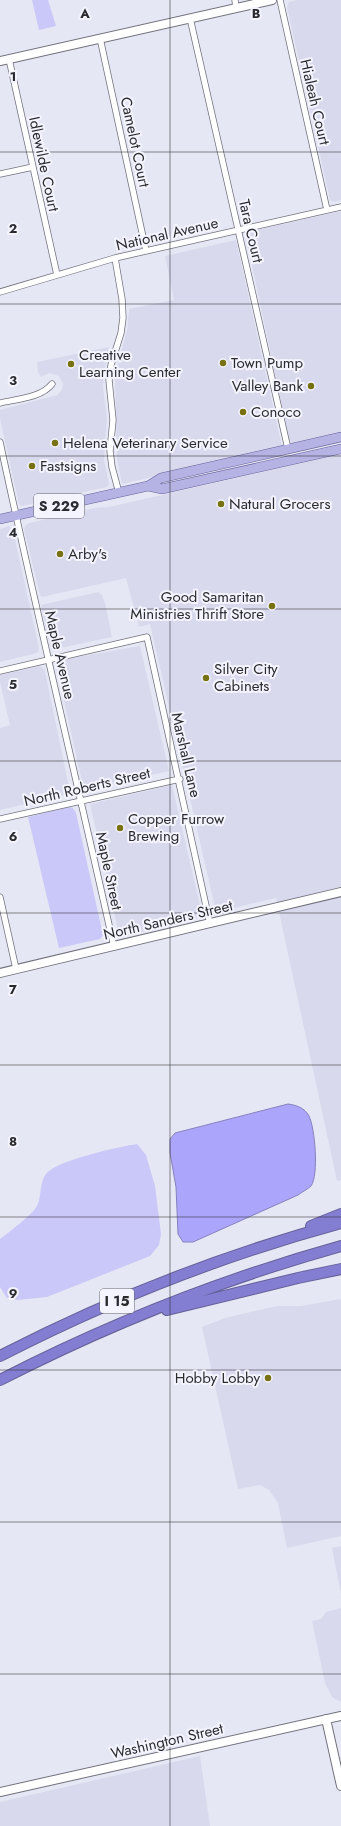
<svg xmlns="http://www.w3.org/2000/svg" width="341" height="1826" viewBox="0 0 341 1826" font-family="Jost,sans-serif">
  <rect width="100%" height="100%" fill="#e6e7f4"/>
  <path fill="#d9d9ed" d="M 297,0 L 341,0 L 341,200 L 334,202 L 330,200 L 287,7 L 289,2 Z
    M 341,211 L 341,433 L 292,444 L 289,440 L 246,237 L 249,232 Z
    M 236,240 L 282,447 L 122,484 L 117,459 L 115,375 L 127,330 L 129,309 L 174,300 L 165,256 Z
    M 109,347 L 104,372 L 103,387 L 107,418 L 104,459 L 109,484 L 107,487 L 22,506 L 19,504 L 0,419 L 0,410 L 57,395 L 62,390 L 63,384 L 59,376 L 49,373 L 41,377 L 38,372 L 37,362 Z
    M 341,454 L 341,1180 L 337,1181 L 276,898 L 216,912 L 150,624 L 139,627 L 126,578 L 42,597 L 40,595 L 24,529 L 25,526 L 29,523 L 95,508 L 109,507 Z
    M 9,526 L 12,529 L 15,539 L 39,648 L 38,652 L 33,654 L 0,662 L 0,529 Z
    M 98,592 L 102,595 L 105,603 L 112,637 L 51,650 L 41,605 Z
    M 140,646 L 169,771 L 84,790 L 55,661 Z
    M 40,666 L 44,669 L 46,676 L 70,792 L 67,794 L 0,810 L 0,728 L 10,725 L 0,682 L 0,675 Z
    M 172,785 L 202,914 L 197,918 L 126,936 L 121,935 L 118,930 L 90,804 Z
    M 341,1299 L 341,1536 L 287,1548 L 278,1503 L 269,1490 L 260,1485 L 238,1489 L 202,1327 L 225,1318 L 277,1306 L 301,1306 Z
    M 341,1546 L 341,1594 L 332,1548 Z
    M 341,1608 L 341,1702 L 332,1697 L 325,1683 L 312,1621 L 321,1619 L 326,1612 Z
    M 200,1756 L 210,1826 L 0,1826 L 0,1802 Z"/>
  <path fill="#c9c8f8" d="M 32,0 L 48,0 L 56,26 L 39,30 Z
    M 69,807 L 73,808 L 76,813 L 103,935 L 100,939 L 59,948 L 28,817 Z
    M 137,1144 L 146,1155 L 155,1186 L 161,1234 L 159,1245 L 150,1256 L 47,1297 L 17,1300 L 7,1298 L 0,1287 L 0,1239 C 9,1232 32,1215 37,1206 C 42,1196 39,1183 46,1174 C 57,1160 118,1147 137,1144 Z"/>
  <path fill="#aba6fb" stroke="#8581be" d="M 288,1104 C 296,1105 305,1108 309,1116 C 315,1128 319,1175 311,1186 C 308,1189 302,1192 298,1195 L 193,1242 L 183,1242 L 178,1234 L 176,1187 L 170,1153 L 170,1139 L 175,1133 Z"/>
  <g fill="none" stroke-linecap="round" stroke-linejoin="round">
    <defs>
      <path id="street" d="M 235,0 L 236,8
        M 280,0 L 327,210
        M 190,18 L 288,449
        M 100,38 L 146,251
        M 9,59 L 57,275
        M 0,174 L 33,167
        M 115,258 L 122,299 L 123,318 L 121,333 L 111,365 L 109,380 L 113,420 L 110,451 L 112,467 L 119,493
        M 0,292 L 115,258 L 341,207
        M 0,403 C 17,399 41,398 52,384
        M 0,442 C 36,610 76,778 114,947
        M 0,671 L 147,637 L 210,924
        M 0,819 L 180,779
        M 0,897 L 16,969"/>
      <path id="secondary" d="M 0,61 L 272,0
        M 0,973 L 341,892
        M 326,1719 L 341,1786
        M 0,1792 L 341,1716"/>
      <path id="primary" d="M 148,486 L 162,489 L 341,449
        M 0,519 L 148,486 L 161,478 L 341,437"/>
      <path id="highway" d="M 311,1226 L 341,1214
        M 167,1310 L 298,1278 L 341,1269
        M 0,1356 C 109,1300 223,1255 341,1223
        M 0,1380 C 109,1324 223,1279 341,1246"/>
    </defs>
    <use href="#street" stroke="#72727e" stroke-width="7"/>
    <use href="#secondary" stroke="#72727e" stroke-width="10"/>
    <use href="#primary" stroke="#656199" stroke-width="10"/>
    <use href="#highway" stroke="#656199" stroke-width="12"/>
    <use href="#street" stroke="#fff" stroke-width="5.5"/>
    <use href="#secondary" stroke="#fff" stroke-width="8"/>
    <use href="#primary" stroke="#b5b2e4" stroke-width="9"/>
    <use href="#highway" stroke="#847ed2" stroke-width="10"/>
  </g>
  <path fill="none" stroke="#2b2b2f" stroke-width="1" stroke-opacity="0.55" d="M 170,0 L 170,1826M 0,152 L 341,152M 0,304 L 341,304M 0,456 L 341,456M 0,609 L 341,609M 0,761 L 341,761M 0,913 L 341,913M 0,1065 L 341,1065M 0,1217 L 341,1217M 0,1370 L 341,1370M 0,1522 L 341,1522M 0,1674 L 341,1674"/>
  <g fill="#777112" stroke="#f4f4ff" stroke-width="1.5">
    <circle cx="223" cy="363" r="4"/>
    <circle cx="71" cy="364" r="4"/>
    <circle cx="311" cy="386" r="4"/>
    <circle cx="243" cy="412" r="4"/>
    <circle cx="55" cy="443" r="4"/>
    <circle cx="32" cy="466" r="4"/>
    <circle cx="221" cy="504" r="4"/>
    <circle cx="60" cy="554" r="4"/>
    <circle cx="272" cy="606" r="4"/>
    <circle cx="206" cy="678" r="4"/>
    <circle cx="120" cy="828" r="4"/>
    <circle cx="268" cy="1378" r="4"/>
  </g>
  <g text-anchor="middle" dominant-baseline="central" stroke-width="4" stroke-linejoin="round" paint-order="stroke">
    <g fill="#f4f4ff" stroke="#67676d" stroke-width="1">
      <rect x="34" y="494" width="50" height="24" rx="3"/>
      <rect x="100" y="1289" width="34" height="24" rx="3"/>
    </g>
    <g font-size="14" font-weight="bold" fill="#2b2b2f">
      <text x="59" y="506">S 229</text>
      <text x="117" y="1301">I 15</text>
    </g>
    <g font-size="15" fill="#2b2b2f" stroke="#f4f4ff">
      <text transform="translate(315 102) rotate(77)">Hialeah Court</text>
      <text transform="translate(135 142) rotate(78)">Camelot Court</text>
      <text transform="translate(44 164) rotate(78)">Idlewilde Court</text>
      <text transform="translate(251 231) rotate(77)">Tara Court</text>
      <text transform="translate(167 234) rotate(-13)">National Avenue</text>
      <text transform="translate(60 655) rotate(77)">Maple Avenue</text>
      <text transform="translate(186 755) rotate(77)">Marshall Lane</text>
      <text transform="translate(87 787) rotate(-13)">North Roberts Street</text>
      <text transform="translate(109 871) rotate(78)">Maple Street</text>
      <text transform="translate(168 920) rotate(-13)">North Sanders Street</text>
      <text transform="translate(167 1741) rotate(-13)">Washington Street</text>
    </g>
    <g font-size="15" fill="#2b2b2f" stroke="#f4f4ff" text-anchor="start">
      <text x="79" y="355">Creative<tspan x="79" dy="17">Learning Center</tspan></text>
      <text x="231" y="363">Town Pump</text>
      <text x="303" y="386" text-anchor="end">Valley Bank</text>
      <text x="251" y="412">Conoco</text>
      <text x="63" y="443">Helena Veterinary Service</text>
      <text x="40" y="466">Fastsigns</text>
      <text x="229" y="504">Natural Grocers</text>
      <text x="68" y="554">Arby's</text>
      <text x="264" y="597" text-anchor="end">Good Samaritan<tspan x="264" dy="17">Ministries Thrift Store</tspan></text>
      <text x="214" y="669">Silver City<tspan x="214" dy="17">Cabinets</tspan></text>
      <text x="128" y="819">Copper Furrow<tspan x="128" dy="17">Brewing</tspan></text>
      <text x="260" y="1378" text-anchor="end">Hobby Lobby</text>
    </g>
  </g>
  <g font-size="13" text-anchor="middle" font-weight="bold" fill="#2b2b2f" stroke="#f4f4ff" stroke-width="4" stroke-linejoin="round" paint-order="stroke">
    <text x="85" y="18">A</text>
    <text x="256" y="18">B</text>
    <text x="13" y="81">1</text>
    <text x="13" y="233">2</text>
    <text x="13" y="385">3</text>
    <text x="13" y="537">4</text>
    <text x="13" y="689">5</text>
    <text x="13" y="841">6</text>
    <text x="13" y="994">7</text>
    <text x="13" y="1146">8</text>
    <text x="13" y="1298">9</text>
  </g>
</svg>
